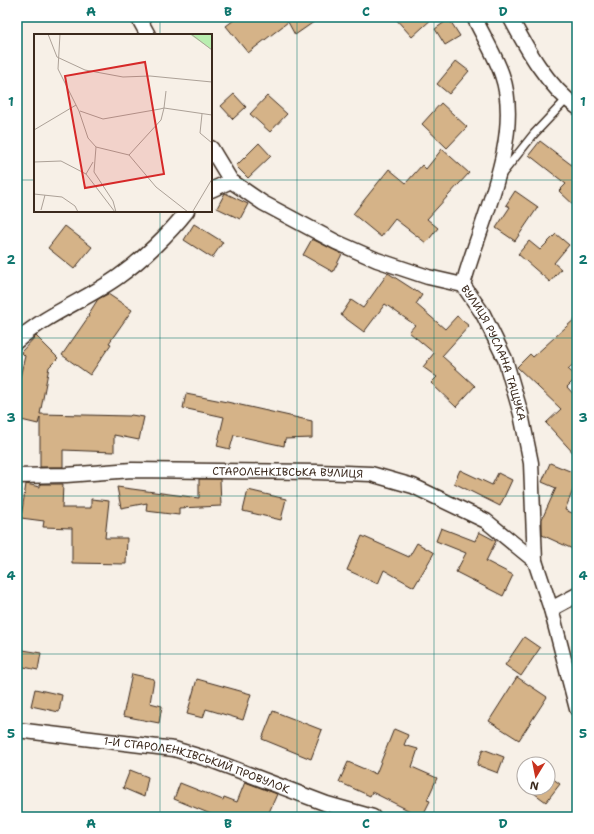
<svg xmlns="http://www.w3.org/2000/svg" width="594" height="834" viewBox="0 0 594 834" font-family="'Shantell Sans',sans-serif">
  <rect width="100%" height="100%" fill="#f7f0e7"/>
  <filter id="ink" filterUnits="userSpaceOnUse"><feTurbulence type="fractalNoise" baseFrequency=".025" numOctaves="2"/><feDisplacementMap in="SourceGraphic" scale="8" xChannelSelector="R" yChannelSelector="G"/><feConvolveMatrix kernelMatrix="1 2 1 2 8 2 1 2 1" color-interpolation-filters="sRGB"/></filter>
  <g filter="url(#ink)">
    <path fill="#d5b388" stroke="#3b2a1e" d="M 238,17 L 321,17 L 295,35 L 288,22 L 248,53 L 226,26 Z
      M 394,17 L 434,17 L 412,37 Z
      M 449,19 L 460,36 L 445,45 L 435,29 Z
      M 456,61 L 469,71 L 449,94 L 437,84 Z
      M 234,94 L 246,107 L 233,119 L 221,106 Z
      M 267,96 L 287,114 L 270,132 L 250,114 Z
      M 441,103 L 467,127 L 447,148 L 422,124 Z
      M 540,141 L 577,169 L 577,208 L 559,191 L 566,184 L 529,155 Z
      M 259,143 L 271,156 L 248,178 L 236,166 Z
      M 442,149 L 469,173 L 427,219 L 438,228 L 426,243 L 395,219 L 381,237 L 353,214 L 389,169 L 406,183 L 422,165 L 426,169 Z
      M 515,191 L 538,207 L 515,241 L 496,228 L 510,207 L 506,205 Z
      M 225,193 L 248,204 L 240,219 L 217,208 Z
      M 194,224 L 223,242 L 212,258 L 184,240 Z
      M 65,226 L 92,247 L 74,269 L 48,248 Z
      M 556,234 L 569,245 L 554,263 L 561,269 L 550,282 L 518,254 L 529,241 L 540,250 Z
      M 312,239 L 342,254 L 333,272 L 303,255 Z
      M 388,273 L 422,295 L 416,304 L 445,329 L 457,316 L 469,326 L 442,356 L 475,386 L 456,407 L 431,383 L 437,377 L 423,367 L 434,353 L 409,332 L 415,325 L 385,304 L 364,332 L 341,315 L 351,300 L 363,308 Z
      M 108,294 L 132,310 L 109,343 L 111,344 L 90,375 L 62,355 L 89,316 L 88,315 L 98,299 Z
      M 577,317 L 577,361 L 568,369 L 577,377 L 567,387 L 577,398 L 577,457 L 546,423 L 561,409 L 517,367 L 530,354 L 533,357 Z
      M 36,336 L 58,358 L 49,367 L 40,414 L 130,416 L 131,415 L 144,417 L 139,440 L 114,435 L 114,452 L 63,450 L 63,467 L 40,467 L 40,417 L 38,424 L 17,419 L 17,390 L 25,356 L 21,352 Z
      M 186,394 L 227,402 L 312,421 L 312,438 L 285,439 L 284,446 L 234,435 L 230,449 L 217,446 L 224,417 L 183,408 Z
      M 550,463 L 577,474 L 577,480 L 565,510 L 577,515 L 577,551 L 542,535 L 542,519 L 556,488 L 542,482 Z
      M 460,470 L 492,485 L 498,473 L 512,480 L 500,506 L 454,483 Z
      M 199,479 L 220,479 L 221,506 L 179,508 L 179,515 L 146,511 L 147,503 L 121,508 L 117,487 L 199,498 Z
      M 26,484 L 40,487 L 40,484 L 63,484 L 62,508 L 91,508 L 91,499 L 109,501 L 105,538 L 127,538 L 126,564 L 72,563 L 72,528 L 43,527 L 44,521 L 21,518 Z
      M 248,490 L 286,499 L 281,520 L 243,511 Z
      M 441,528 L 475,541 L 479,532 L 496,541 L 486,561 L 513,575 L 503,596 L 456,572 L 466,553 L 436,541 Z
      M 362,536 L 409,557 L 417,543 L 434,553 L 414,587 L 384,570 L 378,584 L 347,570 Z
      M 524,637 L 540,648 L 521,676 L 505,665 Z
      M 23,650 L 41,653 L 38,670 L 19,666 Z
      M 132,674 L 154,679 L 150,703 L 162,706 L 159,723 L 123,716 Z
      M 517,677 L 547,697 L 519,740 L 489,721 Z
      M 197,679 L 251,694 L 243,720 L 206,709 L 203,718 L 187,714 Z
      M 35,689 L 62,695 L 59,712 L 31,706 Z
      M 273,711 L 322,730 L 311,759 L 262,739 Z
      M 394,729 L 408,735 L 404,745 L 418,749 L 412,767 L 437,778 L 427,800 L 430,801 L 422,817 L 372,792 L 370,796 L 339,782 L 348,762 L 376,774 Z
      M 483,749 L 504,757 L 498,773 L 477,765 Z
      M 130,770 L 148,777 L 144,797 L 123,788 Z
      M 548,775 L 560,784 L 546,802 L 527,788 L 548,788 Z
      M 245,782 L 277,794 L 267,817 L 218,817 L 174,799 L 180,783 L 223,800 L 224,797 L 237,802 Z"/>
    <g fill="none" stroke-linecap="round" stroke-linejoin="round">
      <defs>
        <path id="service" d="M 502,174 L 533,135 L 566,100"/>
        <g id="minor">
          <path d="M 138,17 L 148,35"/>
          <path d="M 510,17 C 527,49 547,86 577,107"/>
          <path id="s1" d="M 211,148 L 231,181 L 263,203 L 336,242 L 377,260 L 428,277 L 463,285 L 483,314 L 505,359 L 521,414 L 531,463 L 535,561 L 551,609 L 577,709"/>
          <path d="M 211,190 L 231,181"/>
          <path d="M 463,285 C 479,224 524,138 502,75 C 495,55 483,36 474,17"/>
          <path d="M 17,341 C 46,314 86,300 118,277 C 142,260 169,234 187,211"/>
          <path id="s2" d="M 17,476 L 66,475 L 132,470 L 318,472 L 371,474 L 413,486 L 486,521 L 535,561"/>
          <path d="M 551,609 L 577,595"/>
          <path id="s3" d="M 17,730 L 174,749 L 211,760 L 327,804 L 373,817"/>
        </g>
      </defs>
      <use href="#service" stroke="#3b2a1e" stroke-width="10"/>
      <use href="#minor" stroke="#3b2a1e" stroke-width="17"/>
      <use href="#service" stroke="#fff" stroke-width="7"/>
      <use href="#minor" stroke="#fff" stroke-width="14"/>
    </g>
  </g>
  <path fill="none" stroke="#0f766e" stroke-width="1" stroke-opacity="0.55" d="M 160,17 L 160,35M 297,17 L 297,817M 434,17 L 434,817M 17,180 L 35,180M 211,180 L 577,180M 160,211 L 160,817M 17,338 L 577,338M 17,496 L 577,496M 17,654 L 577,654"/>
  <g text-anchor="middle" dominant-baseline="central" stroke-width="3.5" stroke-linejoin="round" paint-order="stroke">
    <g font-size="11" fill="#3b2a1e" stroke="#fff">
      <text stroke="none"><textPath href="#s1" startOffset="370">ВУЛИЦЯ РУСЛАНА ТАЩУКА</textPath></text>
      <text stroke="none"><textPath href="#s2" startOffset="271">СТАРОЛЕНКІВСЬКА ВУЛИЦЯ</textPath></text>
      <text stroke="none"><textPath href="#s3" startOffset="184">1-Й СТАРОЛЕНКІВСЬКИЙ ПРОВУЛОК</textPath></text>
    </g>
  </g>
  <g transform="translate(34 34)">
    <rect width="178" height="178" fill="#f7f0e7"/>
    <path d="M 155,0 L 177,0 L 178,16 Z" fill="#b9eeb0"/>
    <path fill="none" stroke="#aca197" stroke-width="1" d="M 14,0 L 23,23 L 51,36 L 89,43 L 116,42 L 178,48M 26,0 L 24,35 L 45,77 L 54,104 L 62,113 L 95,121 L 122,153 L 154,178M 157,0 L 178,16M 46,77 L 69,85 L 126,75 L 130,74 L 132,57M 168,80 L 166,99 L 178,109M 0,96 L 42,71M 62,113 L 60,138 L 79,167 L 82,178M 95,121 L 127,86 L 130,74 L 178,81M 0,128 L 27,127 L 52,140 L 81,178M 52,140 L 59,128M 0,160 L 28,163 L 41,172 L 44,178M 7,176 L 11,161M 159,177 L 178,145"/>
    <path fill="#d62828" fill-opacity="0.15" stroke="#d62828" stroke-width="2" d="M 111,28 L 130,140 L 51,154 L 31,42 Z"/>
    <rect width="178" height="178" fill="none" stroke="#3b2a1e" stroke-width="2"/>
  </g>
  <rect width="594" height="834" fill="none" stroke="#fff" stroke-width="44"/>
  <g transform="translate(536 776) rotate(190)"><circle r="19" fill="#ffffff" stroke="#b1aaa5"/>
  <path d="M0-3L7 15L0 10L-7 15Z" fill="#c8321e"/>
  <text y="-6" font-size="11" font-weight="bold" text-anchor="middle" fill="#3b2a1e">N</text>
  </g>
  <rect x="22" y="22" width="550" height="790" fill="none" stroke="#0f766e" stroke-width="1.5"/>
  <g font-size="13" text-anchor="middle" font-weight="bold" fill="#0f766e">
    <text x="91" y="16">A</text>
    <text x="228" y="16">B</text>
    <text x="366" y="16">C</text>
    <text x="503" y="16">D</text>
    <text x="11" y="106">1</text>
    <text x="583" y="106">1</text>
    <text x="11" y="264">2</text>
    <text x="583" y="264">2</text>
    <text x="11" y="422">3</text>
    <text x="583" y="422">3</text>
    <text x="11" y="580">4</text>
    <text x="583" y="580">4</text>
    <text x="11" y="738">5</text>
    <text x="583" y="738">5</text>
    <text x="91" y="828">A</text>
    <text x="228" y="828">B</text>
    <text x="366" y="828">C</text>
    <text x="503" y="828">D</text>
  </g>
</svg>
